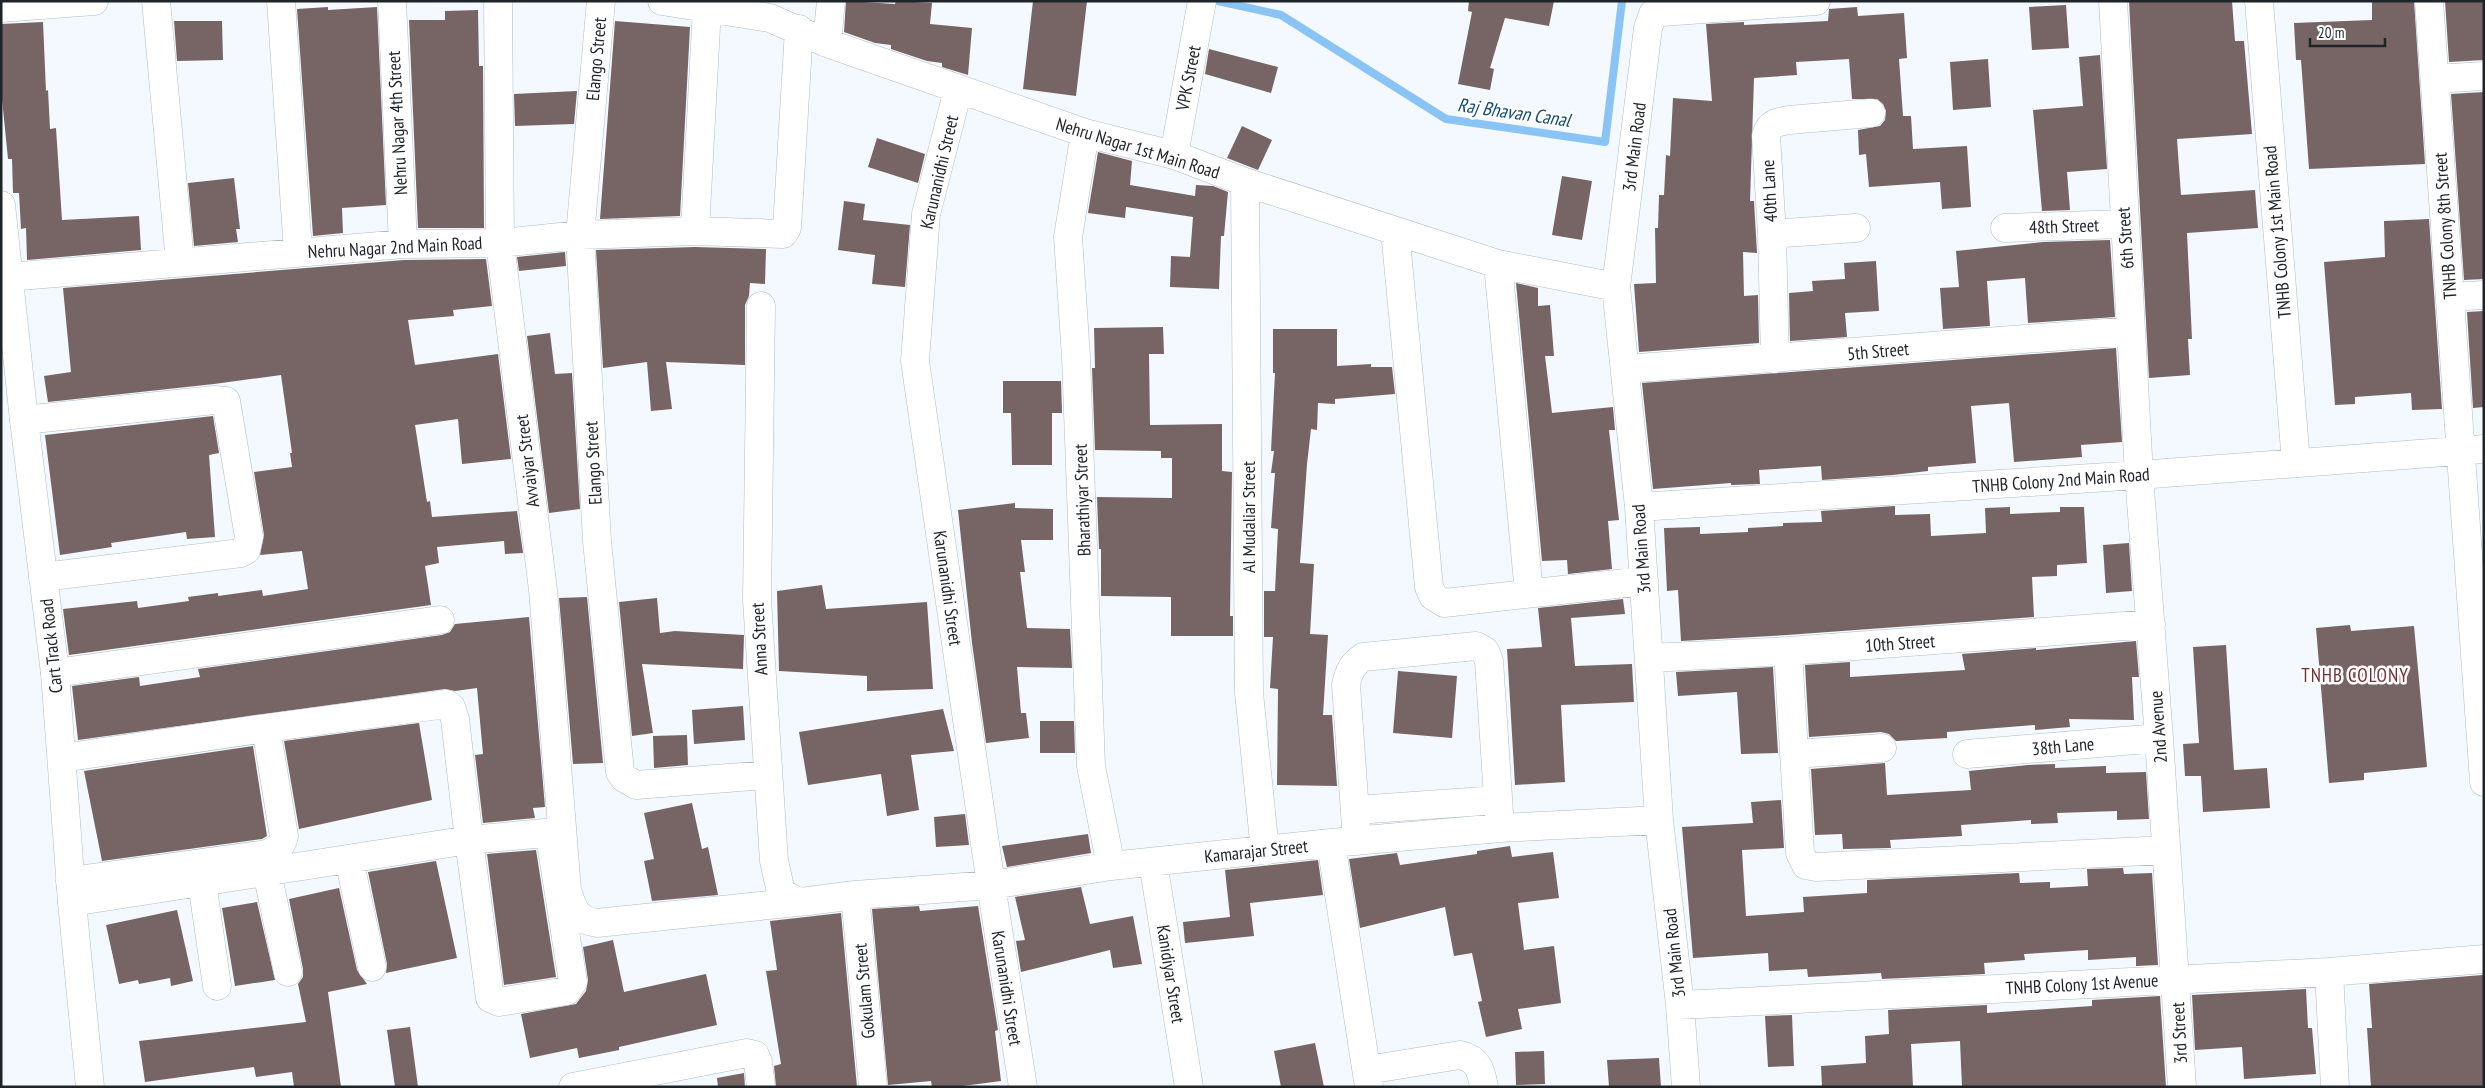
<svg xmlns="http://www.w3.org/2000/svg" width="2485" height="1088" viewBox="0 0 2485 1088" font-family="'PT Sans Narrow',sans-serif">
  <rect width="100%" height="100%" fill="#f3f9fe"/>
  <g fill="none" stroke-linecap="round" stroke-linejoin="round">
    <path stroke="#89c4f4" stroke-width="8" d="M 1218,1 L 1281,15 L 1446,119 L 1605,142 L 1622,1"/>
  </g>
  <path fill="#776464" d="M 846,1 L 895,4 L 896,1 L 932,3 L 930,24 L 972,28 L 968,75 L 942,67 L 942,63 L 927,61 L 891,49 L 891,45 L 875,43 L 844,32 Z
    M 1033,1 L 1087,1 L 1076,96 L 1023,89 Z
    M 1469,1 L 1554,1 L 1549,26 L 1505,18 L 1490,68 L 1494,69 L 1490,90 L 1458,84 L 1472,12 L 1468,11 Z
    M 2129,1 L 2232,1 L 2235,41 L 2244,41 L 2252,134 L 2177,139 L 2181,195 L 2255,190 L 2258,228 L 2187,233 L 2192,339 L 2188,339 L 2190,375 L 2149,378 Z
    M 2372,1 L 2414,1 L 2425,164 L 2309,169 L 2301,60 L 2296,60 L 2294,23 L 2372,20 Z
    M 2445,1 L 2484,1 L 2484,60 L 2449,62 Z
    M 2066,5 L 2069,48 L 2032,50 L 2029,7 Z
    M 328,7 L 328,10 L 377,7 L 386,205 L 342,208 L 343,233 L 313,236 L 297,9 Z
    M 1857,7 L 1858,16 L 1904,13 L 1907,58 L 1899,59 L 1903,116 L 1911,116 L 1913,149 L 1967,146 L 1971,207 L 1942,209 L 1940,182 L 1869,187 L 1866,154 L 1859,155 L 1858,130 L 1880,126 L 1885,120 L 1886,111 L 1883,104 L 1877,99 L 1852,99 L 1849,59 L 1796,62 L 1797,75 L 1754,78 L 1750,201 L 1754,201 L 1757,253 L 1743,252 L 1744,296 L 1758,295 L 1759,343 L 1639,352 L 1634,284 L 1656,283 L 1655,228 L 1658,228 L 1659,195 L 1664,195 L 1666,155 L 1670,156 L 1673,98 L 1712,101 L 1706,24 L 1744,22 L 1744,25 L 1828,21 L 1829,9 Z
    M 478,10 L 479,66 L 483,66 L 484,228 L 418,228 L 409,20 L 445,20 L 445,11 Z
    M 174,21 L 222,21 L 223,60 L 177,61 Z
    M 615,21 L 690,27 L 680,216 L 600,219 Z
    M 43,22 L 46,91 L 48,90 L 50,129 L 56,128 L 62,220 L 139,216 L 141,250 L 27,260 L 26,228 L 21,229 L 19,193 L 13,193 L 12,159 L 8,159 L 1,89 L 1,24 Z
    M 1209,49 L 1278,67 L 1271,93 L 1205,74 Z
    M 2100,55 L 2107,169 L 2067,172 L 2070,210 L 2042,211 L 2033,110 L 2083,106 L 2079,57 Z
    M 1988,59 L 1991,107 L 1953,110 L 1950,62 Z
    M 577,91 L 574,124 L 515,126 L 514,94 Z
    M 2484,92 L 2484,279 L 2464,280 L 2451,94 Z
    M 1242,126 L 1272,140 L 1258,170 L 1227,158 Z
    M 877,138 L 925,154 L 918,183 L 868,167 Z
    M 1098,152 L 1132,161 L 1130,185 L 1195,196 L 1196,185 L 1213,186 L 1228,192 L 1224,236 L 1221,236 L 1219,289 L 1170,287 L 1171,256 L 1190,257 L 1193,217 L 1126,207 L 1125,218 L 1088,213 Z
    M 1562,176 L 1592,181 L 1582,240 L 1552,235 Z
    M 234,178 L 240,229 L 236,229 L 238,242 L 194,246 L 188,183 Z
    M 844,201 L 865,204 L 863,220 L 910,225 L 905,287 L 872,284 L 875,255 L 838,250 Z
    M 2429,219 L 2442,409 L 2412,410 L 2411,393 L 2355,397 L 2355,404 L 2335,405 L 2324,262 L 2385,257 L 2384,221 Z
    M 2110,240 L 2115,317 L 2028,323 L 2025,278 L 1987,281 L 1990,326 L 1943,329 L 1940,288 L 1959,287 L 1956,251 L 2043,242 Z
    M 695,247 L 766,249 L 765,284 L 750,283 L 749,296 L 745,305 L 745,365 L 666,362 L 672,409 L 651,411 L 647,362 L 603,368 L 596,250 Z
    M 565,252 L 566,266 L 519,271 L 517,257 Z
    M 486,259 L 492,306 L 453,310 L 454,316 L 408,320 L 415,365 L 498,354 L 511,459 L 462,464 L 458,419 L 415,425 L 427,502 L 430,501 L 432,517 L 517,511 L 523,553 L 505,554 L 504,541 L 437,547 L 439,563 L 425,566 L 431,605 L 69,655 L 63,609 L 137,601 L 138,608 L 189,601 L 188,597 L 218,593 L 218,596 L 262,590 L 263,596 L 308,589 L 302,551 L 260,555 L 264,535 L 254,472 L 292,467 L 290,453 L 292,453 L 281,375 L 214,384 L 48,402 L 44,376 L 71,372 L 63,288 L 404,260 Z
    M 1876,261 L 1879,311 L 1845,313 L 1847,337 L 1790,341 L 1789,293 L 1813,291 L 1812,281 L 1845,279 L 1844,263 Z
    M 1516,283 L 1538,288 L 1538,306 L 1550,305 L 1554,356 L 1545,356 L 1552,413 L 1613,407 L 1615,430 L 1609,430 L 1619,520 L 1608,521 L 1612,569 L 1568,574 L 1567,560 L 1542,561 Z
    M 2484,311 L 2484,407 L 2473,408 L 2467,312 Z
    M 1163,327 L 1164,354 L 1149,354 L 1150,425 L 1222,424 L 1222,471 L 1232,472 L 1230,616 L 1233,616 L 1233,636 L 1171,636 L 1171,597 L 1101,596 L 1101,549 L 1099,549 L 1097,497 L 1172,498 L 1172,458 L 1161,458 L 1161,451 L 1095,450 L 1092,368 L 1095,368 L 1094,328 Z
    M 1273,329 L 1337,329 L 1337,366 L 1371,364 L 1371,367 L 1392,367 L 1395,394 L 1335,399 L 1335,404 L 1318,403 L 1317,430 L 1311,429 L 1307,464 L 1300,563 L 1314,564 L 1310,634 L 1328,635 L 1323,715 L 1332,715 L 1337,786 L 1277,785 L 1278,689 L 1270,688 L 1273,637 L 1264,637 L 1264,591 L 1275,591 L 1278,529 L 1271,528 L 1275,473 L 1271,473 L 1274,451 L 1271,451 L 1275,373 L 1273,373 Z
    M 550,333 L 555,374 L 572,373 L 580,509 L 549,513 L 527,336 Z
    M 2116,348 L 2122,442 L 2081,445 L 2082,457 L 2014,462 L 2009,403 L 1971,406 L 1976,463 L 1928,467 L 1928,471 L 1893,475 L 1822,480 L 1821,466 L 1759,470 L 1760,484 L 1731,485 L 1731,483 L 1653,489 L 1642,383 Z
    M 1003,381 L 1061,381 L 1062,413 L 1052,413 L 1052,465 L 1012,465 L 1011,413 L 1003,413 Z
    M 213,416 L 219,453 L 209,455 L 215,537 L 187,539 L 186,532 L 111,543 L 112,547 L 60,555 L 45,435 Z
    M 1015,503 L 1015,508 L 1053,509 L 1053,540 L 1021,540 L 1025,572 L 1020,572 L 1027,628 L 1070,629 L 1072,668 L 1017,667 L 1021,713 L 1026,713 L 1029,738 L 986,743 L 972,643 L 958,510 Z
    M 1895,506 L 1895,515 L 1930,514 L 1931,536 L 1986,533 L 1985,508 L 2010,507 L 2010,514 L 2060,512 L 2060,507 L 2084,507 L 2087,563 L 2057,565 L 2057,576 L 2032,577 L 2034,617 L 1787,635 L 1681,641 L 1678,590 L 1667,591 L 1664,528 L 1700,527 L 1700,534 L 1748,532 L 1748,528 L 1783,526 L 1783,523 L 1822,522 L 1821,511 Z
    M 2129,543 L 2132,591 L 2106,593 L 2103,545 Z
    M 822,585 L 826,609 L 927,602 L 933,689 L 867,691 L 867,676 L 779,671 L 777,591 Z
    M 587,597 L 603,763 L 573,764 L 559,598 Z
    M 657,598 L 660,633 L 675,631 L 744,635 L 743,669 L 642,664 L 653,733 L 632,736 L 619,602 Z
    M 1623,599 L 1625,614 L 1571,618 L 1575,666 L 1632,664 L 1634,702 L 1561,705 L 1565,782 L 1515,785 L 1507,649 L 1542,647 L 1538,608 Z
    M 529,617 L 545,807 L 533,808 L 535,818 L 483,823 L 475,755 L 483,754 L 477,688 L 455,691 L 445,689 L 78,740 L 72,686 L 139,677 L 140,686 L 200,677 L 198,669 L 442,635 L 450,632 L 455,624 Z
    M 2350,625 L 2351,631 L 2414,626 L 2427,767 L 2364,773 L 2364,780 L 2329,783 L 2316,628 Z
    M 2136,641 L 2139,677 L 2132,677 L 2134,720 L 2069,719 L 2070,727 L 2035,730 L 2035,725 L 1947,732 L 1947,738 L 1896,741 L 1889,734 L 1881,732 L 1809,737 L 1805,665 L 1850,662 L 1850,677 L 1965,670 L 1962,654 L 2036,648 L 2036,650 Z
    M 2226,645 L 2234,770 L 2267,768 L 2270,808 L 2203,812 L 2201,776 L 2185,776 L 2183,744 L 2199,743 L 2193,647 Z
    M 1773,667 L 1778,753 L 1741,754 L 1737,692 L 1678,696 L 1676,672 Z
    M 1398,671 L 1457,676 L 1452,738 L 1393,733 Z
    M 743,706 L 745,740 L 694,744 L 692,710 Z
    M 943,709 L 954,751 L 911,755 L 919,810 L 887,816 L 881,774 L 808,785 L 799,732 Z
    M 1040,721 L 1074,721 L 1075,753 L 1040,753 Z
    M 419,723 L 432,800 L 299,829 L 284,741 Z
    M 687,735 L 688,765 L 654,768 L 653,736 Z
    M 253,746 L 267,836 L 262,839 L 102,861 L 84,771 Z
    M 1885,763 L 1887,795 L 1971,790 L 1969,771 L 2028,765 L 2055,764 L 2055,768 L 2106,766 L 2106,773 L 2146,772 L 2149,819 L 2117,820 L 2117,811 L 2057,813 L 2058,823 L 2031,824 L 2031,820 L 1961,825 L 1962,836 L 1890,840 L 1891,848 L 1843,849 L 1842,834 L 1815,835 L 1811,769 Z
    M 1781,800 L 1784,848 L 1742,850 L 1746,916 L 1804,912 L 1803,897 L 1867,893 L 1867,880 L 2019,873 L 2020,883 L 2050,882 L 2050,888 L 2088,886 L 2087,869 L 2123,868 L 2124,874 L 2152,873 L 2158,965 L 2136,966 L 2136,957 L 2088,960 L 2088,950 L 2024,954 L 2025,960 L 1984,963 L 1985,974 L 1882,979 L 1881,973 L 1808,977 L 1807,969 L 1769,971 L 1768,953 L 1693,958 L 1682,827 L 1753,823 L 1751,802 Z
    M 692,803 L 702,849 L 708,847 L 718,895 L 652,901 L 644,861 L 654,859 L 644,813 Z
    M 965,814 L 969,845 L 936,847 L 934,817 Z
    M 1088,834 L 1091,853 L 1007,867 L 1002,846 Z
    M 1510,846 L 1512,857 L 1553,852 L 1559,898 L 1518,903 L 1524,950 L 1554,946 L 1561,1003 L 1518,1009 L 1522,1029 L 1486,1037 L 1478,1002 L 1482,1001 L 1472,953 L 1454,956 L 1445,907 L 1360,928 L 1349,859 L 1397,853 L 1400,865 L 1477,854 L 1477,851 Z
    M 536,850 L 556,977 L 504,985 L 487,854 Z
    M 1318,860 L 1323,895 L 1250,903 L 1254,936 L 1185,943 L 1183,922 L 1230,917 L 1225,870 Z
    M 436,861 L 457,958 L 386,973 L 387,964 L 368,872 Z
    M 1081,887 L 1090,924 L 1133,916 L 1142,964 L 1113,968 L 1110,950 L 1021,972 L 1016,941 L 1025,940 L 1015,897 Z
    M 339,888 L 357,970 L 367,984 L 328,992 L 341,1087 L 294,1087 L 292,1072 L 256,1077 L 254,1067 L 145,1082 L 139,1041 L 306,1022 L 298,984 L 303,977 L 303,969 L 289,899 Z
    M 257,902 L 275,980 L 235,986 L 222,908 Z
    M 919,906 L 920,911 L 978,906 L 998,1030 L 995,1031 L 1001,1081 L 955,1087 L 932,1087 L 931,1081 L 888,1085 L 872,909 Z
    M 177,910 L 193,981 L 171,986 L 170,978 L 139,984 L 138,980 L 119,984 L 106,925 Z
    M 841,913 L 857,1087 L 776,1087 L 774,1066 L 781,1064 L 766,971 L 777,970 L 770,921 Z
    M 613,940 L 624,992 L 706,974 L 717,1025 L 619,1047 L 619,1050 L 579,1058 L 577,1048 L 530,1058 L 521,1014 L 576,1004 L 586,991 L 588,980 L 583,947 Z
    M 2483,975 L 2484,1087 L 2371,1087 L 2367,1028 L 2372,1028 L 2369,984 Z
    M 2306,989 L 2308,1028 L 2312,1028 L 2316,1074 L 2244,1079 L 2242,1047 L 2195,1050 L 2192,995 Z
    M 2160,996 L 2166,1087 L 1962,1087 L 1960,1041 L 1911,1044 L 1913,1087 L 1822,1087 L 1821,1066 L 1866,1063 L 1865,1036 L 1889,1034 L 1888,1010 L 1987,1005 L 1987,1013 L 2092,1006 L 2092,1000 Z
    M 1792,1015 L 1794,1066 L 1768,1067 L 1765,1016 Z
    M 410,1027 L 418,1087 L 395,1087 L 387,1030 Z
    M 1315,1043 L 1324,1087 L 1281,1087 L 1274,1051 Z
    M 1544,1051 L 1545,1084 L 1516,1085 L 1515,1052 Z
    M 1659,1058 L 1661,1087 L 1609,1087 L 1607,1060 Z
    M 744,1073 L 745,1087 L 718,1087 L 717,1078 Z"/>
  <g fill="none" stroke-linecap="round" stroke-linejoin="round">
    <defs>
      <path id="street" d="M 156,1 L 180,262
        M 281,1 L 298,252
        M 392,1 L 403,244
        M 498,1 L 500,243 L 543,590 L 567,890 C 573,909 576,920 597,923 L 798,902
        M 601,1 L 580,235 L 597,541 L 620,772 L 624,778 L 636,785 L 768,775
        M 662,1 L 770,18 L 827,43 L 1085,133 L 1174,155 L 1245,182 L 1498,264 L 1616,287
        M 2113,1 L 2139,475 L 2159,738 L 2182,1087
        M 2259,1 L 2296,463
        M 2429,1 L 2484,782
        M 1,8 L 94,1
        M 827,43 L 831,1
        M 2435,79 L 2484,76
        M 958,90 L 926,214 L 915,361 L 991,885 L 1023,1087
        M 1085,133 L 1068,237 L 1076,357 L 1091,766 L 1111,866
        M 1174,155 L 1202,1
        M 1245,182 L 1249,693 L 1265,851
        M 2005,228 L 2124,224
        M 695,231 L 707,8
        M 1395,231 L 1429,587 L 1433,596 L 1444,603 L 1644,581
        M 1772,234 L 1856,228
        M 1498,264 L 1529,593
        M 8,277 L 403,244 L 500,243 L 580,235 L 695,231 L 783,234 L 787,228 L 799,29
        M 2450,297 L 2484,295
        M 761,306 L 757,600 L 774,861 L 781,892 L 798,902 L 808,901 L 855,895 L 991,885 L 1111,866 L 1331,843 L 1500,828 L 1659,820
        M 1775,359 L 1772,234 L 1766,136 C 1769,123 1777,122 1789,120 L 1871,113
        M 1625,369 L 2131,331
        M 24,420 L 214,400 L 226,401 L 249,537 L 246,550 L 241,553 L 43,577
        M 1639,507 L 2139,475 L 2484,449
        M 1788,651 L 1800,853 L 1806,865 L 1816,867 L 2166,850
        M 1649,658 L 1788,651 L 2151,624
        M 55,673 L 440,620
        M 1794,754 L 1882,748
        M 1967,754 L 2159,738
        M 62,758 L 266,728 L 447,704 L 451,707 L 455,719 L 469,840 L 545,833 L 550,837 L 573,982 L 567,991 L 499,1002 L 490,998 L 469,840 L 72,902
        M 1356,810 L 1498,800
        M 1357,841 L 1346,685 C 1349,671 1352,665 1363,657 L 1476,646 L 1485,651 L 1489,661 L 1500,828
        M 1331,843 L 1369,1087
        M 349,859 L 372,967
        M 1153,862 L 1189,1087
        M 267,872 L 288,972
        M 70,881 L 267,854 C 277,849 282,847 284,836 L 266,728
        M 202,882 L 217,986
        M 855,895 L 873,1087
        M 2329,972 L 2335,1087
        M 1680,1005 L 2329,972 L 2484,959
        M 1367,1070 L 1460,1055 C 1478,1059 1481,1070 1484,1087
        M 573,1087 L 747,1053 L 755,1055 L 758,1062 L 761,1087
        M 1686,1087 L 1680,1005 L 1659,820 L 1639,507 L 1616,287 L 1648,28 L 1653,14 L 1662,12 L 1816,1"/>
      <path id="secondary" d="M 1,205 L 24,420 L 55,673 L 72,902 L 90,1087"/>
    </defs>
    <use href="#street" stroke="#aebcc9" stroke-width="29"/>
    <use href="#secondary" stroke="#aebcc9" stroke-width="29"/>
    <use href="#street" stroke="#fff" stroke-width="28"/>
    <use href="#secondary" stroke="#fff" stroke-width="28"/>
  </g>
  <g text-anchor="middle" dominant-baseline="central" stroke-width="5" stroke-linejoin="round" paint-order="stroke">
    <g font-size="18" fill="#1f2429" stroke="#fff">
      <text transform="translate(596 59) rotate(-85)">Elango Street</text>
      <text transform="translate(1188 78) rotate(-79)">VPK Street</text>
      <text transform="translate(397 123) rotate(-93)">Nehru Nagar 4th Street</text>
      <text transform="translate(1634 147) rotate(-83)">3rd Main Road</text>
      <text transform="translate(1138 148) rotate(17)">Nehru Nagar 1st Main Road</text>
      <text transform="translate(939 172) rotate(-77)">Karunanidhi Street</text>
      <text transform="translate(1769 191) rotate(-93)">40th Lane</text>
      <text transform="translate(2064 226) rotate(-2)">48th Street</text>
      <text transform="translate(2445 226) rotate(-94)">TNHB Colony 8th Street</text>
      <text transform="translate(2277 232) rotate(-95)">TNHB Colony 1st Main Road</text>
      <text transform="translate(2125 238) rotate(-94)">6th Street</text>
      <text transform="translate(395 247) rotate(-3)">Nehru Nagar 2nd Main Road</text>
      <text transform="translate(1878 351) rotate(-5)">5th Street</text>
      <text transform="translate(527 461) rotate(-97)">Avvaiyar Street</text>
      <text transform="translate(593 463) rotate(-93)">Elango Street</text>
      <text transform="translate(2061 480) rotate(-4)">TNHB Colony 2nd Main Road</text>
      <text transform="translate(1082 500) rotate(-92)">Bharathiyar Street</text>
      <text transform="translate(1248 517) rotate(-90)">Al Mudaliar Street</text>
      <text transform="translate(1641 549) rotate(-94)">3rd Main Road</text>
      <text transform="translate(948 588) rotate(82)">Karunanidhi Street</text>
      <text transform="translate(759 639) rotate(-93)">Anna Street</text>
      <text transform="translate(1900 643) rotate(-4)">10th Street</text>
      <text transform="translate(51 646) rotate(-96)">Cart Track Road</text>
      <text transform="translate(2158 727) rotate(-94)">2nd Avenue</text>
      <text transform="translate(2063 746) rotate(-5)">38th Lane</text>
      <text transform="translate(1256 851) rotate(-6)">Kamarajar Street</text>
      <text transform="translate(1674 953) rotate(-96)">3rd Main Road</text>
      <text transform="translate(1171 974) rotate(81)">Kanidiyar Street</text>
      <text transform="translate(2082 984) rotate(-3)">TNHB Colony 1st Avenue</text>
      <text transform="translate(1007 988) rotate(81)">Karunanidhi Street</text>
      <text transform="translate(864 991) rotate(-95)">Gokulam Street</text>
      <text transform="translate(2179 1033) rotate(-93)">3rd Street</text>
    </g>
    <g font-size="19" font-style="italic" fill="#134c73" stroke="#fff">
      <text transform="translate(1514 112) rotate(8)">Raj Bhavan Canal</text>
    </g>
    <g font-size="19" letter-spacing="1" fill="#752e36" stroke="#fff">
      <text x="2355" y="675">TNHB COLONY</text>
    </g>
  </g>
  <rect width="2485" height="1088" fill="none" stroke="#1f2429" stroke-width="5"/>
  <path d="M2310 38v8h75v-8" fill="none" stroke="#1f2429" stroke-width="2.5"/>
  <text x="2318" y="38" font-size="15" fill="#1f2429" stroke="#ffffff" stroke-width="4" paint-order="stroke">20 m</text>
</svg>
